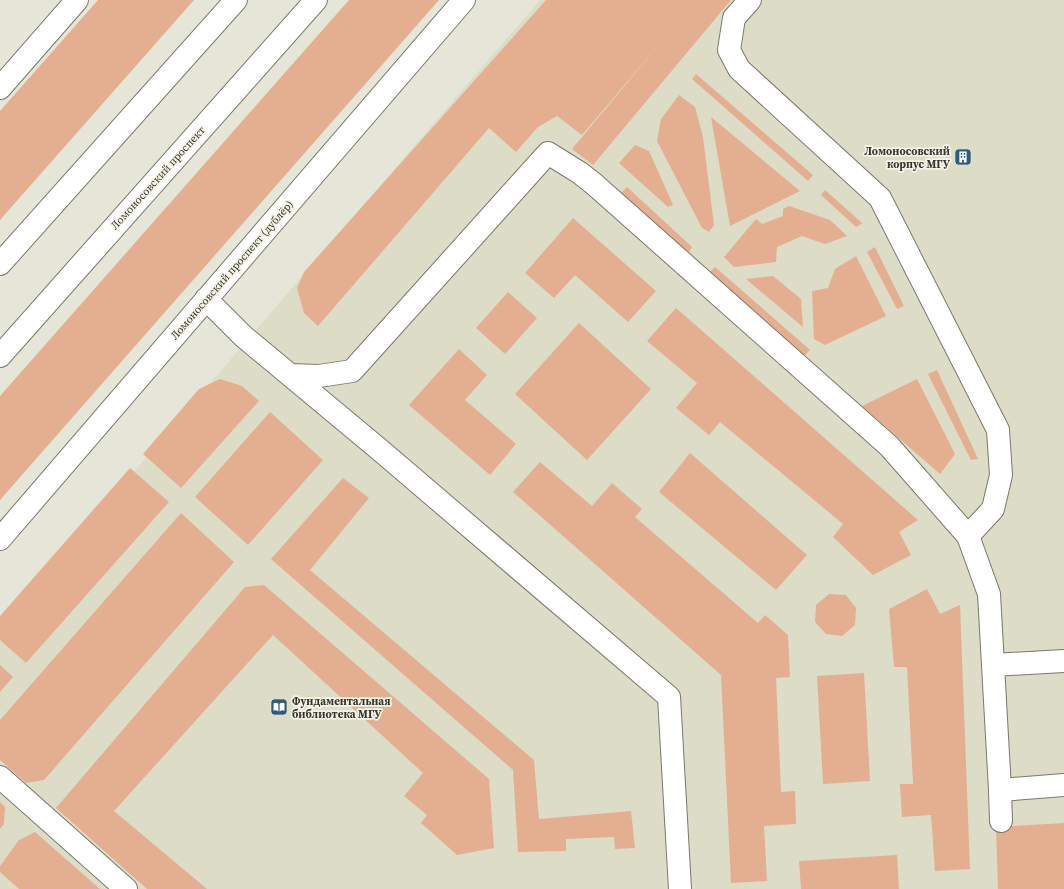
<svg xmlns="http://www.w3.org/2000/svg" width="1064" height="889" viewBox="0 0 1064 889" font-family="'Source Serif 4',serif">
  <rect width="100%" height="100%" fill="#e6e6d8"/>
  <path fill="#dddcc7" d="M 540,0 L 1064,0 L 1064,889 L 0,889 L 0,627 Z"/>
  <path fill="#e3af90" d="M 98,0 L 194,0 L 0,220 L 0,111 Z
    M 349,0 L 439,0 L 0,500 L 0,396 Z
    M 546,0 L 731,0 L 593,165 L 572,149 L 662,41 L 582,135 L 557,116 L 538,127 L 516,152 L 489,128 L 318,326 L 304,313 L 297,288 L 304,272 Z
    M 696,74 L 813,175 L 808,181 L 692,79 Z
    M 679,95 L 695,107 L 703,137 L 714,225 L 709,232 L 702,228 L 657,141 L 661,119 Z
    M 711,117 L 800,191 L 730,226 Z
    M 635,145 L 649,151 L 673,205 L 668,207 L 619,163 Z
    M 627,187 L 692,247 L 687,255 L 620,194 Z
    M 825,190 L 862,223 L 863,223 L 856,227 L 821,195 Z
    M 789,206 L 830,220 L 847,236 L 825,244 L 802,236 L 777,247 L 776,262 L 734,267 L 724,257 L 756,219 L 762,224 L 783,216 L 783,209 Z
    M 573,218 L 656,291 L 628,322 L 575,275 L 554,298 L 525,273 Z
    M 875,247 L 904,306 L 897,309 L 867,252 Z
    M 856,256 L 886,316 L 825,345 L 814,339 L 812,291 L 828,288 L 835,269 Z
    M 715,267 L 810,350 L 804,356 L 709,273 Z
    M 773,276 L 801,299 L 803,327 L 746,279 Z
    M 508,292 L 537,318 L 505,354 L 476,328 Z
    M 676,308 L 918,520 L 899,532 L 911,555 L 873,575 L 833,537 L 843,524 L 720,422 L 709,435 L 676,408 L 697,383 L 647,341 Z
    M 579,323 L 651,389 L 587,460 L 515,394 Z
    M 459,349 L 487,375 L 465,400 L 516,444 L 490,475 L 409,405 Z
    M 937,370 L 978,459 L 971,460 L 928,374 Z
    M 220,379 L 242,386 L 259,401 L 181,488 L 143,454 L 199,389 Z
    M 917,379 L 955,454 L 940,474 L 862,406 Z
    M 270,412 L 323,460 L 248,545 L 195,497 Z
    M 690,453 L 807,555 L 776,590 L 659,492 Z
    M 540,462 L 592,506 L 612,483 L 642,509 L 635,517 L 758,623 L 765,615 L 788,635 L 790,677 L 776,678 L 781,792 L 795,791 L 796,824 L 764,826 L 767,881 L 731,883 L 721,675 L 513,492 Z
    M 130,468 L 169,502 L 26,663 L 0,640 L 0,616 Z
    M 343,478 L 369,498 L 310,570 L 534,760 L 539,819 L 631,811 L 635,848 L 615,849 L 614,837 L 566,839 L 566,851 L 518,852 L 513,770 L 271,559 Z
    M 181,513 L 234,562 L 44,780 L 26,783 L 0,760 L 0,720 Z
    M 264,585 L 489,779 L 494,848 L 457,855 L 421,823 L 427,815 L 404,796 L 423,773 L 273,635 L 114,811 L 207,889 L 147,889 L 56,808 L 245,587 Z
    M 927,589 L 940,614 L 960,605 L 970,869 L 935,871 L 931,815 L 902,817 L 900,784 L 913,784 L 907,667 L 894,667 L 889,609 Z
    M 829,594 L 846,595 L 856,608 L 855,625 L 842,636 L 826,634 L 815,622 L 816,605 Z
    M 0,665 L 13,677 L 0,692 Z
    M 864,673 L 870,781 L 823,784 L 817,676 Z
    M 0,802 L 5,807 L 4,824 L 0,829 Z
    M 1064,823 L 1064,889 L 998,889 L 996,827 Z
    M 35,832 L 100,889 L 19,889 L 0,872 L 0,866 L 19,840 Z
    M 897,855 L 899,889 L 801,889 L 799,861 Z"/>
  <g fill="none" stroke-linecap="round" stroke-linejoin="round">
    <defs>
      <path id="minor" d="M 750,0 L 734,18 L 729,50 L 739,69 L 880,198 L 998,430 L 1001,475 L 993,509 L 968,536 L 989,594 L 1000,790 L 1064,785
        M 0,88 L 77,0
        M 206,299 L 243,336 L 380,450 L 669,697 L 680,889
        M 290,375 L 319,376 L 352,371 L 548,153 L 580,173 L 594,184 L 889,446 L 968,536
        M 0,539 L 464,0
        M 993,665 L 1064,661
        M 0,777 L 126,889
        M 1000,790 L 1001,821"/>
      <path id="major" d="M 0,264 L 236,0
        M 0,356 L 316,0"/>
    </defs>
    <use href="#minor" stroke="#79796c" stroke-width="24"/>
    <use href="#major" stroke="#79796c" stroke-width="24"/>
    <use href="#minor" stroke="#fff" stroke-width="22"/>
    <use href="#major" stroke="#fff" stroke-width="22"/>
  </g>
  <defs>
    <symbol id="building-square" viewBox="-11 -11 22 22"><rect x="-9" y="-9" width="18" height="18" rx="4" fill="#2e5d7c" stroke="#f4f3e5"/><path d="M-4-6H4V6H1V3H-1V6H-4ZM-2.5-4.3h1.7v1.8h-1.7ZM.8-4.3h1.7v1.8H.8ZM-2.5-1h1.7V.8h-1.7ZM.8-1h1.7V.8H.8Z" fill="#fff"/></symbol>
    <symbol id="library-square" viewBox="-11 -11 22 22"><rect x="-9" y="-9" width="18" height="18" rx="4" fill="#2e5d7c" stroke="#f4f3e5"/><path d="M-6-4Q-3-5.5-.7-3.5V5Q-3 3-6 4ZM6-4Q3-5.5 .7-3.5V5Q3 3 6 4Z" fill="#fff"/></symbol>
  </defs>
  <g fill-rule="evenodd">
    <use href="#building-square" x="953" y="147" width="20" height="20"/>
    <use href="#library-square" x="269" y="697" width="20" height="20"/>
  </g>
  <g text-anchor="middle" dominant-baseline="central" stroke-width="3.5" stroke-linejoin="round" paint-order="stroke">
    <g font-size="11" font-weight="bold" fill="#353530" stroke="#f4f3e5" text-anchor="end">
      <text x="950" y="151">Ломоносовский<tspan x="950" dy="13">корпус МГУ</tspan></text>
      <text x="292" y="701" text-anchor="start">Фундаментальная<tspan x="292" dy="13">библиотека МГУ</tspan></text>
    </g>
    <g font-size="11" fill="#353530" stroke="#f4f3e5">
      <text transform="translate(158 178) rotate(-48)">Ломоносовский проспект</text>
      <text transform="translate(232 270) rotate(-49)">Ломоносовский проспект (дублёр)</text>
    </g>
  </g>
</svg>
